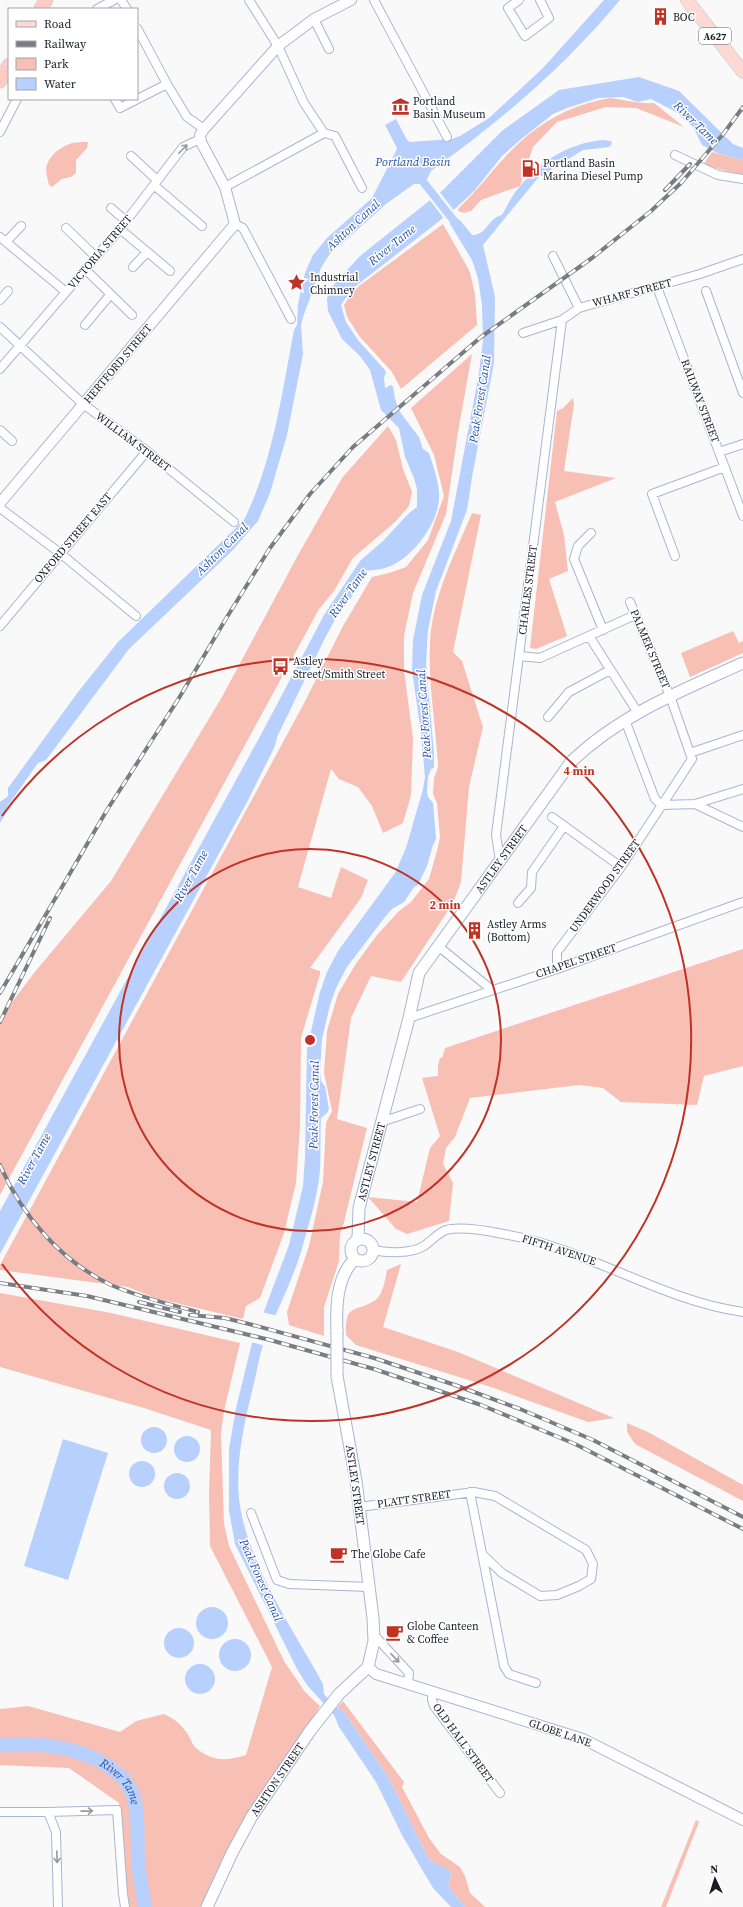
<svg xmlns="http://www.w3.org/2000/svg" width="743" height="1907" viewBox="0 0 743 1907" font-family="'Source Serif 4',serif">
  <rect width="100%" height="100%" fill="#f9f9f9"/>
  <path fill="#f8bfb5" d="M 610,98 C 626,100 639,104 654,103 L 684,127 L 636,108 L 606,107 L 557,122 L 533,147 L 520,186 L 481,200 L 471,211 L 464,213 L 458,211 L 459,208 C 476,192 490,173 506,156 C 535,125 568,105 610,98 Z
    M 88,142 L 87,148 L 76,160 L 76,173 L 71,177 L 62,179 L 52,187 C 48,185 48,181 47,176 C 42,161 59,146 73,143 C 77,142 83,142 88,142 Z
    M 712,152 L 743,160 L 743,175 L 703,165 Z
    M 443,224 L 470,272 L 475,295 L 477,325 L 401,389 L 392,372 L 360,337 L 347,317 L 344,305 L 352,293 L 359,286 Z
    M 472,354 L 458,432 L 446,514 L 413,593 L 404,636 L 404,671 L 413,738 L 411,795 L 403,823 L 383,833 L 372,806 L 358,787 L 339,779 L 331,769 L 298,887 L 331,898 L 341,867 L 368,880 L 361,898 L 310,968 L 320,971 L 320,974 L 301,1038 L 300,1126 L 296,1183 L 284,1233 L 260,1298 L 246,1306 L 243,1319 L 155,1298 L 128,1287 L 0,1270 L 0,1265 L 302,707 L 343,626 L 372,577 L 389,573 L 406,567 L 428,540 L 444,496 L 434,455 L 411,408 Z
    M 573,398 L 574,404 L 564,471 L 616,478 L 555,502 L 564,535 L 568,571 L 549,579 L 567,636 L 536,649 L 530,648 L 557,411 L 563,408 Z
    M 388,426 L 396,440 L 403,469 L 412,492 L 409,506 L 395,522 L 353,558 L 334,591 L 319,609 L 0,1195 L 0,1018 L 34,973 L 111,881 L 222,697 L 298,555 L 342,478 Z
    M 472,513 L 481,515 L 453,652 L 462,661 L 483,727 L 469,787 L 461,882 L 453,903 L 401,982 L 371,976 L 351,1018 L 337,1119 L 367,1128 L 344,1222 L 340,1235 L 339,1261 L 324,1307 L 324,1336 L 289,1325 L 287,1312 L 309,1246 L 323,1182 L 326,1123 L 332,1111 L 324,1073 L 327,1031 L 338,994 L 355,965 L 377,935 L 399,911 L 411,902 L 429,879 L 438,847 L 440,837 L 437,803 L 433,794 L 434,778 L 438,767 C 436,726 428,684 430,643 C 432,597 455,554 472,513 Z
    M 733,631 L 739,643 L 743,641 L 743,653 L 690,677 L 681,653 Z
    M 743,949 L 743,1066 L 704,1076 L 697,1105 L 621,1102 L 603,1088 L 579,1085 L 470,1098 L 455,1137 L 446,1148 L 443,1164 L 453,1183 L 449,1221 L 407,1234 L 396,1229 L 368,1197 L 417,1202 L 430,1148 L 440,1136 L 422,1078 L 438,1076 L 438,1065 L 440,1058 L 442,1058 L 445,1048 Z
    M 401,1264 L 383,1327 L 458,1352 L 614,1418 L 588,1422 L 491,1387 L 356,1345 L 346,1335 C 345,1303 354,1313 374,1301 C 383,1296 385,1280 387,1270 Z
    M 0,1293 L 111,1313 L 240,1343 L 224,1411 L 221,1433 L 224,1524 L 229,1546 L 284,1661 L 305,1692 L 320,1706 L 260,1804 L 251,1805 L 200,1907 L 129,1907 L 119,1803 L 69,1768 L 0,1765 L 0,1709 L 28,1706 L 120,1732 L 136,1721 L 164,1714 C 175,1719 182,1725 189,1736 C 191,1740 193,1746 197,1749 C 214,1762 228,1761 246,1755 L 272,1667 L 210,1546 L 209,1494 L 211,1430 L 144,1408 L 0,1367 Z
    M 627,1423 L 648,1432 L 743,1485 L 743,1501 L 635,1444 L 627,1432 Z
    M 343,1701 L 404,1782 L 402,1787 L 429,1838 L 441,1854 L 460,1867 L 465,1876 L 470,1893 L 485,1907 L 465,1907 L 449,1887 L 448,1883 L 452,1876 L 428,1858 L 389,1778 L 343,1710 L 339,1710 L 337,1708 Z
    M 696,1820 L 699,1822 L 666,1907 L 661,1907 Z"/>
  <path fill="#b8d0fd" d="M 604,0 L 620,0 C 565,66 501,121 431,171 L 426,181 L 431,189 L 431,191 L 428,191 L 422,184 L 414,184 L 386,204 L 329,255 L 321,268 L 303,317 L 301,326 L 303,354 L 287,435 L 270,493 L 258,521 L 232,551 L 129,649 L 46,760 L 38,763 L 7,807 L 5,815 L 0,823 L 0,802 L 8,796 L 8,788 L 78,692 L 118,642 L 244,520 C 273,461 282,393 294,330 L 297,325 L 298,304 L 305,273 L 313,255 L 327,238 L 372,198 L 396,151 L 397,148 L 385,125 L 396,119 L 407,140 L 410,142 L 452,139 L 460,136 L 489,118 L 543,68 Z
    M 639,77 L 679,91 L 733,144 L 743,148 L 743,160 L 717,153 L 702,145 L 693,127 L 676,112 L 651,99 L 638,102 L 623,97 L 598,98 L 567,108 L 553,114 L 520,140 L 502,156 L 475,190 L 456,208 L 352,289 L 341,305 L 346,322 L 358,340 L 384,369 L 386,372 L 384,378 L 385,387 L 386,388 L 390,385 L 393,386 L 395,399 L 400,412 L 419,437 L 423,449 L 429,453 C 433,466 439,482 439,495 C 440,521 415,554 393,565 C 385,569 374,570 365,571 L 360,586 L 337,616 L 325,638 L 277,737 L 275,746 L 246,804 L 0,1254 L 0,1211 L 264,729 L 324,615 L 360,561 L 384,540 L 408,514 L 417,507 L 417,489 L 414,478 L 405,457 L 399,428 L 381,410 L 370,370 L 360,356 L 342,339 L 328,311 L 327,299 L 330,289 L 360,256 L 444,189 L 503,130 L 559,90 Z
    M 603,140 L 611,141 L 612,144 L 609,147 L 583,150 L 538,178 L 483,245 L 495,297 L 494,363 L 472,477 L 467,510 L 436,591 L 428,630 L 426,664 L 434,753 L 434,768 L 431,769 L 428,777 L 427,792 L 428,797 L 433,803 L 436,839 L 433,845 L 427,866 L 418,885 L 414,887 L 404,902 L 392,909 L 385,917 L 347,967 L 336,988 L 330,1005 L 322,1039 L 320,1070 L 321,1081 L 325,1086 L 329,1109 L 327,1113 L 321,1118 C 320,1135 321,1153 320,1170 C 318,1197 308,1226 301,1252 C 291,1284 275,1314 263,1345 C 259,1357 257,1371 254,1383 C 244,1424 233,1469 241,1512 C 254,1574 293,1629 323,1684 L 324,1694 L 339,1710 L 343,1710 L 389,1778 L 428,1858 C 434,1865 445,1865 451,1873 L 452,1876 L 448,1883 L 449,1887 L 465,1907 L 451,1907 L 433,1888 L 424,1873 L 402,1835 L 376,1782 L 339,1727 L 334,1715 L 307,1685 L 297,1669 L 235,1544 L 229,1511 L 229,1449 L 236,1408 L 252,1343 L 289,1245 L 303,1186 L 305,1157 L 307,1049 L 320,992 L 327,972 L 338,951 L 395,873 L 406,848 L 423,789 L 425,777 L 421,733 L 412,670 L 413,640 L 422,595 L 451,521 L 479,373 L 483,340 L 482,305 L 478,278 L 472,260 L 450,224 L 451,217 L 460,220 L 472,235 C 486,236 489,217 502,215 C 506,208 509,201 514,194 C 535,165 566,143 603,140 Z
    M141 1440a13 13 0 1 1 26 0a13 13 0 1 1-26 0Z
    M174 1449a13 13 0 1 1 26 0a13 13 0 1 1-26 0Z
    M 63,1439 L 108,1453 L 68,1580 L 24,1566 Z
    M129 1474a13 13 0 1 1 26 0a13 13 0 1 1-26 0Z
    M164 1486a13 13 0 1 1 26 0a13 13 0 1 1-26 0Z
    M196 1623a16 16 0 1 1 32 0a16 16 0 1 1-32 0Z
    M164 1643a15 15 0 1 1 30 0a15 15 0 1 1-30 0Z
    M219 1655a16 16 0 1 1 32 0a16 16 0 1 1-32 0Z
    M185 1679a15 15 0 1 1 30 0a15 15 0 1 1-30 0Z"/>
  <path fill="#f9f9f9" d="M 439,191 L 455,212 L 449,219 L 449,217 L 445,220 L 429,199 Z
    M 262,1312 L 278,1316 L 265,1346 L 251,1342 Z"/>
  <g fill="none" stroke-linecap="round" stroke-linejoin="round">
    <path stroke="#b8d0fd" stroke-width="8" d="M 424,183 L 458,226"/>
    <path stroke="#b8d0fd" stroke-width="14" id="s1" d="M 0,1745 C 16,1746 33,1744 49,1746 C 82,1750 129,1767 135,1803 C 139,1822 137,1840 138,1859 C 139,1875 142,1891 145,1907"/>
    <defs>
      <path id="minor" d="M 121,0 L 127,9
        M 249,0 L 278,46 L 304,103 L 324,133 L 335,136 L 362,188
        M 374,0 L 447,137
        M 519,0 L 508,8 L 525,36 L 549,18 L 540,0
        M 97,9 L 114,0
        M 314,19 L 329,49
        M 137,28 L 167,84 L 187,117 L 204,129
        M 115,99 L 120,108 L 167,84
        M 0,132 L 17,99
        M 675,155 L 718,175 L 743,179
        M 131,156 L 157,180
        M 155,186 L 202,226
        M 225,187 L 324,133
        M 111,208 L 126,221
        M 235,224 L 243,228 L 291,319
        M 66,228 L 96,257
        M 120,229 L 170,271
        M 0,237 L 66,292
        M 6,242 L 21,226
        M 553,256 L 579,308
        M 133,267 L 147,252
        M 85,269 L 132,315
        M 657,287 L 743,516
        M 706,291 L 743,393
        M 0,300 L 8,291
        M 85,325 L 110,295
        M 0,327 L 83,404 L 147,451 L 234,522
        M 523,333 L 562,320 L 579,308 L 700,274 L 743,259
        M 0,369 L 120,229 L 183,147 L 200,139
        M 0,430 L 12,441
        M 719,452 L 743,444
        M 0,508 L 60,553 L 136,616
        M 591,533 L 578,546 L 574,559 L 603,630
        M 675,556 L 652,494 L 725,467
        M 0,626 L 147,451
        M 589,636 L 638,713
        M 519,656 L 540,658 L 635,615
        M 548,717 L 569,692 L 610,670
        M 625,720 L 655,799 L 662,805 L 692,759 L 670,696 L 630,602
        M 690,753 L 743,735
        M 695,804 L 743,827
        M 552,817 L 621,867
        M 500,860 L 496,835 L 562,320
        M 518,903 L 531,888 L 532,872 L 564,826
        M 438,946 L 492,990
        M 557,969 L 557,952 L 621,867 L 662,805 L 695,804 L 743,789
        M 409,1018 L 557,969 L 743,902
        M 381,1122 L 420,1109
        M 373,1250 C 387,1253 411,1254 424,1246 C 431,1241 438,1233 446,1230 C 461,1226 488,1231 503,1234 C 587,1248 659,1300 743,1312
        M 470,1492 L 504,1666 L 509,1674 L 536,1683
        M 359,1507 L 474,1492 L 495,1496 L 586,1550 L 593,1564 L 591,1579 L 579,1586 L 557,1595 L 540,1596 L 502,1573 L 482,1554
        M 251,1513 L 277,1580 L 289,1584 L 369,1587
        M 374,1635 L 409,1673 L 408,1684
        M 433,1691 L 432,1700 L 434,1706 L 500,1793
        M 0,1812 L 48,1812 L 56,1832 L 58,1907
        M 48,1812 L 117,1810 L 123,1894 L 125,1907"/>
      <path id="tertiary" d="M 0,503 L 235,224 L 225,187 L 201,142 L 200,135 L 204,129 L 278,46 L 314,19 L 351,0
        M 368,1667 L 376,1674 L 583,1739 L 743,1820"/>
      <g id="secondary">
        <path id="s2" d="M 358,1239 L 359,1208 L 409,1018 L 419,973 L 571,762 C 619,715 683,690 743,663"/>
        <circle cx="362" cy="1250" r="11"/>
        <path d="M 337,1332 C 336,1308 336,1277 355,1259"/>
        <path id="s3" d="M 207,1907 L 232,1853 L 252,1816 L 310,1731 L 339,1694 L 368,1667 L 374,1641 L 373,1618 L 356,1481 L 337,1376"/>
      </g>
      <path id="primary" d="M 687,0 L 743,72"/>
      <path id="trunk" d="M 41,9 L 46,0
        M 0,81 L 9,65"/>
    </defs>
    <use href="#minor" stroke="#a6b6d4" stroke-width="10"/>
    <use href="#tertiary" stroke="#a6b6d4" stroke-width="12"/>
    <use href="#secondary" stroke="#a6b6d4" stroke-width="13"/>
    <use href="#primary" stroke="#d5d6d8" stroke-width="14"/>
    <use href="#trunk" stroke="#d5d6d8" stroke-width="15"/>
    <use href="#minor" stroke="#fff" stroke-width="8"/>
    <use href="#tertiary" stroke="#fff" stroke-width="10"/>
    <use href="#secondary" stroke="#fff" stroke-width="11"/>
    <use href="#primary" stroke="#fed9d3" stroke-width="12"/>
    <use href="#trunk" stroke="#feccc4" stroke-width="13"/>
    <defs>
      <path id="rail" d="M 665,190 L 690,164
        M 0,993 L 107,810 L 179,698 L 227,617 L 270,548 L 310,494 L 353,447 L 481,337 L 592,258 L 651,211 L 681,183 L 724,133 L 743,107
        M 0,1022 L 50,918
        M 0,1165 C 22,1216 61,1261 111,1285 C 139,1297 169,1304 198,1312
        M 0,1283 L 87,1296 L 270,1340 L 374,1369 L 481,1405 L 575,1444 L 743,1529
        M 139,1302 L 180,1312
        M 190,1315 L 225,1318 L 253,1325 L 374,1358 L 455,1385 L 520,1409 L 593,1440 L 743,1517"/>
    </defs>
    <use href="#rail" stroke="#797c82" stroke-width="4"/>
    <use href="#rail" stroke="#fff" stroke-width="2.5" stroke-dasharray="8" stroke-linecap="butt"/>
    <defs>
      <path id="secondary-bridge" d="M 337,1332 L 337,1376"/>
    </defs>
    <use href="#secondary-bridge" stroke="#a6b6d4" stroke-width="13" stroke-linecap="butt"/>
    <use href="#secondary-bridge" stroke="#fff" stroke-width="11"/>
  </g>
  <defs><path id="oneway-shaft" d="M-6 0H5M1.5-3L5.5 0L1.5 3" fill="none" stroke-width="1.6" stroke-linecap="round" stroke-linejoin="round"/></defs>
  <g stroke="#97999e">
    <use href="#oneway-shaft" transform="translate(183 149) rotate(-45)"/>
    <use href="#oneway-shaft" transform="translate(395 1658) rotate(47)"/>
    <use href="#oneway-shaft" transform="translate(87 1811) rotate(-1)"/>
    <use href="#oneway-shaft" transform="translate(57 1857) rotate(88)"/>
  </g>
  <g fill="none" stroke="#bf3225" stroke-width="2">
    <circle cx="310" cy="1040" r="191"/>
    <path d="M2 816A381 381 0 1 1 2 1264"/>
  </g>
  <defs>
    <symbol id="building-bare" viewBox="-9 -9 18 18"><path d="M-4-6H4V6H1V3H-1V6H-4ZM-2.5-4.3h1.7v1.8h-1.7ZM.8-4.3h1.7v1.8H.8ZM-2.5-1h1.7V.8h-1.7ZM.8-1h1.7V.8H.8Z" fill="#bf3225" stroke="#fff" stroke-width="2.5" paint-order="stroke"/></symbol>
    <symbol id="museum-bare" viewBox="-9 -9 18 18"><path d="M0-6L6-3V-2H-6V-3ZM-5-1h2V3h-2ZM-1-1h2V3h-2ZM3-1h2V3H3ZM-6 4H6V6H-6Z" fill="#bf3225" stroke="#fff" stroke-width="2.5" paint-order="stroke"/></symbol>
    <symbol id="fuel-bare" viewBox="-9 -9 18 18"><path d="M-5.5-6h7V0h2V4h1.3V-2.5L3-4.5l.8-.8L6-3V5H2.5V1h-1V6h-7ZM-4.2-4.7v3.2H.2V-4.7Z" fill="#bf3225" stroke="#fff" stroke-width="2.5" paint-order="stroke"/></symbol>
    <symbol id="sight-bare" viewBox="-9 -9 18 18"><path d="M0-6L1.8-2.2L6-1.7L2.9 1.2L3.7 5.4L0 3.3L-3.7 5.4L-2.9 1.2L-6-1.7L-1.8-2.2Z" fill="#bf3225" stroke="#fff" stroke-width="2.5" paint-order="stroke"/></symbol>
    <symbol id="bus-bare" viewBox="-9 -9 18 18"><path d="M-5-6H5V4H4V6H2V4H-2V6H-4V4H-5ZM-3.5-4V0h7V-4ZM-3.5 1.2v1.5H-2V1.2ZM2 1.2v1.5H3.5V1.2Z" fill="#bf3225" stroke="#fff" stroke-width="2.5" paint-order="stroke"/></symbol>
    <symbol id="cafe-bare" viewBox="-9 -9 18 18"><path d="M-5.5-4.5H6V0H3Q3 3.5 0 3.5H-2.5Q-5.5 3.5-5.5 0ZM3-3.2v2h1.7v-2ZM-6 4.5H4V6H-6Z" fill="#bf3225" stroke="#fff" stroke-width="2.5" paint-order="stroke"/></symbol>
  </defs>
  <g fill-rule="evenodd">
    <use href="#building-bare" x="648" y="4" width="25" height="25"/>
    <use href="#museum-bare" x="388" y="94" width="25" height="25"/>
    <use href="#fuel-bare" x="518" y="156" width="25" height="25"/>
    <use href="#sight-bare" x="284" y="270" width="25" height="25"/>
    <use href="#bus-bare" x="268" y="654" width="25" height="25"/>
    <use href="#building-bare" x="462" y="918" width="25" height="25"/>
    <use href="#cafe-bare" x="326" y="1542" width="25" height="25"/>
    <use href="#cafe-bare" x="382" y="1620" width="25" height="25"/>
  </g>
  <g text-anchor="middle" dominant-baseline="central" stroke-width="3" stroke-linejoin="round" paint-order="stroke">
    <rect fill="#fff" stroke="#5d6168" stroke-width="1" x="699" y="28" width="32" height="16" rx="3"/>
    <g font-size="10" font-weight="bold" fill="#171d28">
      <text x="715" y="36">A627</text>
    </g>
    <g font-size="11" fill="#171d28" stroke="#fff" text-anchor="start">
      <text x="673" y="17">BOC</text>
      <text x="413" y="101">Portland<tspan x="413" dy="13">Basin Museum</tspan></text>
      <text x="543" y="163">Portland Basin<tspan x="543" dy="13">Marina Diesel Pump</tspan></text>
      <text x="310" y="277">Industrial<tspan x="310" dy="13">Chimney</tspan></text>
      <text x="293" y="661">Astley<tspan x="293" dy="13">Street/Smith Street</tspan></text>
      <text x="487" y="924">Astley Arms<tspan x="487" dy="13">(Bottom)</tspan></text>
      <text x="351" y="1554">The Globe Cafe</text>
      <text x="407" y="1626">Globe Canteen<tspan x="407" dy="13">&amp; Coffee</tspan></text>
    </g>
    <g font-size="11" fill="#171d28" stroke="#fff">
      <text transform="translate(100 252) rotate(-50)">VICTORIA STREET</text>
      <text transform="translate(632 293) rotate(-15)">WHARF STREET</text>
      <text transform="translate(118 364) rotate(-50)">HERTFORD STREET</text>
      <text transform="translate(700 401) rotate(69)">RAILWAY STREET</text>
      <text transform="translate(133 442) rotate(37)">WILLIAM STREET</text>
      <text transform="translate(73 538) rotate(-50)">OXFORD STREET EAST</text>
      <text transform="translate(528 590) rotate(-83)">CHARLES STREET</text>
      <text transform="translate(650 649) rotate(67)">PALMER STREET</text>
      <text stroke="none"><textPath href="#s2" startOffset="414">ASTLEY STREET</textPath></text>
      <text transform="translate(605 886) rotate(-54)">UNDERWOOD STREET</text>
      <text transform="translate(576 961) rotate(-19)">CHAPEL STREET</text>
      <text stroke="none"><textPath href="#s2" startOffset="79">ASTLEY STREET</textPath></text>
      <text transform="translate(559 1250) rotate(18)">FIFTH AVENUE</text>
      <text transform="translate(355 1485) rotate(82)">ASTLEY STREET</text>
      <text transform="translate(414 1499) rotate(-8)">PLATT STREET</text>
      <text transform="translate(560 1733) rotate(19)">GLOBE LANE</text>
      <text transform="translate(463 1743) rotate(54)">OLD HALL STREET</text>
      <text stroke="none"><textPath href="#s3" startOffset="146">ASHTON STREET</textPath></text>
    </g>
    <g font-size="12" font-style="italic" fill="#2951a6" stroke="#fff">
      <text transform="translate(696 123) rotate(44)">River Tame</text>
      <text x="413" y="162">Portland Basin</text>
      <text transform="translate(353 225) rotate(-43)">Ashton Canal</text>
      <text transform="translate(392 245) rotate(-39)">River Tame</text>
      <text transform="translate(480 399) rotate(-81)">Peak Forest Canal</text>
      <text transform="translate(222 549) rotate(-45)">Ashton Canal</text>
      <text transform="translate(348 593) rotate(-55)">River Tame</text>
      <text transform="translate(424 714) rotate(-94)">Peak Forest Canal</text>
      <text transform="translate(191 876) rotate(-61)">River Tame</text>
      <text transform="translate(314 1105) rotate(-89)">Peak Forest Canal</text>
      <text transform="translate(34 1159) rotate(-61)">River Tame</text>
      <text transform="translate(261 1580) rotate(66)">Peak Forest Canal</text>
      <text stroke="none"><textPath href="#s1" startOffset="132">River Tame</textPath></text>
    </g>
  </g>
  <circle cx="310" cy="1040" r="6" fill="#bf3225" stroke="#fff" stroke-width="2"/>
  <g font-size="12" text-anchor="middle" font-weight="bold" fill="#bf3225" stroke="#fff" stroke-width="3" stroke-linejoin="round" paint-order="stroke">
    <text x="579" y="775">4 min</text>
    <text x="445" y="909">2 min</text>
  </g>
  <rect x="8" y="8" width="130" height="92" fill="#ffffff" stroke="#a2a5a9"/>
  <rect x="16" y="21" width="20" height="6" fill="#fed9d3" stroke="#a2a5a9"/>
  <text x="44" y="28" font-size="12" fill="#171d28">Road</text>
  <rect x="16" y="41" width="20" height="6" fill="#797c82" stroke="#a2a5a9"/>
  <text x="44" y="48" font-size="12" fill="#171d28">Railway</text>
  <rect x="16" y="58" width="20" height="12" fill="#f8bfb5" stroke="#a2a5a9"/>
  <text x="44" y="68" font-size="12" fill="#171d28">Park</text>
  <rect x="16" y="78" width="20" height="12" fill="#b8d0fd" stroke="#a2a5a9"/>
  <text x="44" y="88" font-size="12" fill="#171d28">Water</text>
  <g transform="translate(715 1879) rotate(356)" stroke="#ffffff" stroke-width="3" paint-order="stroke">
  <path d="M0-3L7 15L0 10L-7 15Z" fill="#171d28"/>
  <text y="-6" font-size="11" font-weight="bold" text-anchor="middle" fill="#171d28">N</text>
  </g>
</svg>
